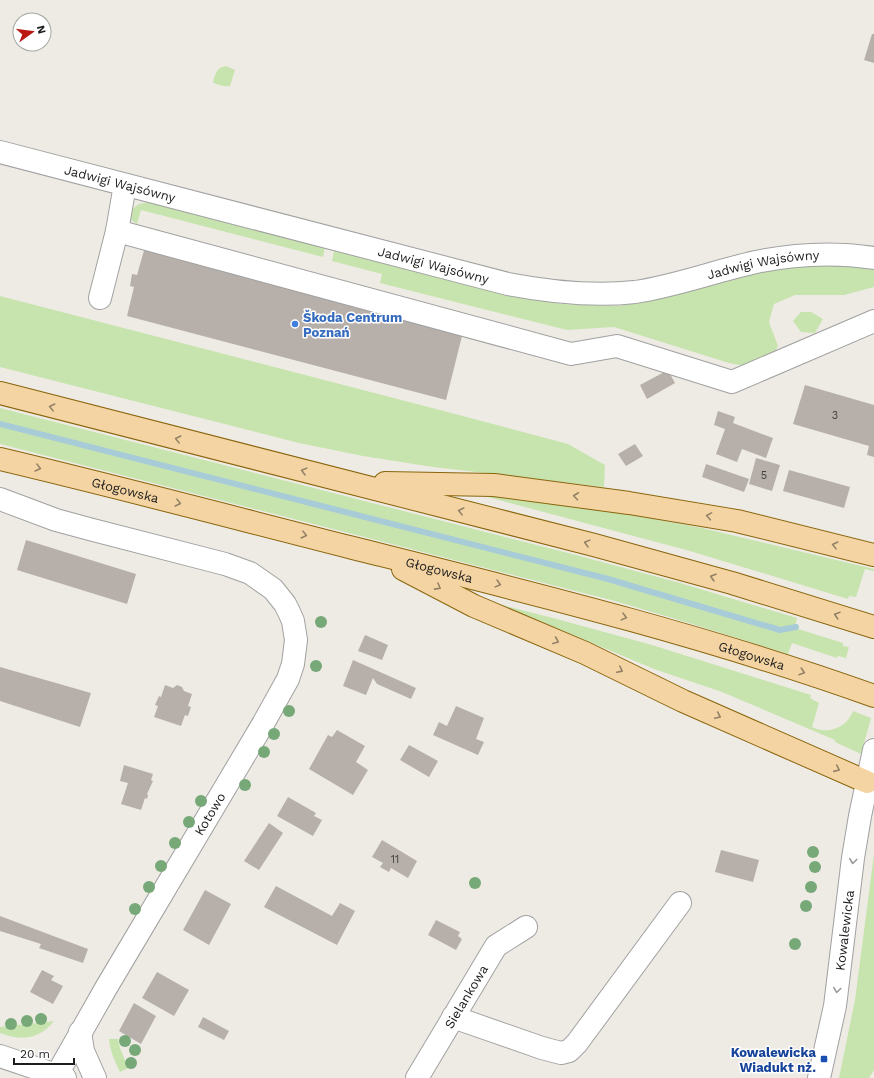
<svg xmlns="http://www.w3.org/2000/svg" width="874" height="1078" viewBox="0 0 874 1078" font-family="'Work Sans',sans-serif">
  <rect width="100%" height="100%" fill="#eeebe4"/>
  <path fill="#c7e4ae" d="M 226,66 L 235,70 L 230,86 C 225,87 217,85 213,82 C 215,74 217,67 226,66 Z
    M 149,202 L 325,247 L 323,257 L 141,210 L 137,224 L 130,219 L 131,210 L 139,204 Z
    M 334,251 L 524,297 L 561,304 L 619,306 L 662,298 L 777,268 L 827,264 L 874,269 L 874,287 L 844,295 L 795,295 L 774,304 L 769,322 L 778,346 L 775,352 L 750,367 L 729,363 L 614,327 L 567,330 L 380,283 L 382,274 L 332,261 Z
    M 0,296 L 440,410 L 568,444 L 605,465 L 604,487 L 433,467 L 363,456 L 299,443 L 0,367 Z
    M 801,312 L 811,312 L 823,319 L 815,333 L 801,332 L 793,321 Z
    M 0,408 L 576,555 L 680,583 L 797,618 L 795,628 L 843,643 L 843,646 L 849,647 L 846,658 L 838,656 L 837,658 L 792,643 L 788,654 L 676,619 L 611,600 L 0,444 Z
    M 476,494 L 625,514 L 702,528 L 874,569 L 874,571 L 865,569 L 856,597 L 849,596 L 848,599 L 690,551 Z
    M 498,604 L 553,618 L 652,645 L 811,695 L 810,698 L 819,703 L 812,727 C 827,735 847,728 853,711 L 871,718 L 861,754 L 835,742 L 835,740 L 722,692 L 654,669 L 528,616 L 499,607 Z
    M 874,854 L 874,1070 L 869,1078 L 839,1078 L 855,1000 Z
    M 54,1021 C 39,1040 21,1041 0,1033 L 0,1027 Z
    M 109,1039 L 118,1039 L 120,1048 L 128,1068 L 120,1072 C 115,1062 110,1051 109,1039 Z"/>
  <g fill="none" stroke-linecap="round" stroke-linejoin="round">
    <path stroke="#a8cbd8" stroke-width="6" d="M 0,424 L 608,579 L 780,630 L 796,627"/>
  </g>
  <path fill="#b7b0aa" d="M 872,34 L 874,34 L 874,63 L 864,60 Z
    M 145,247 L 463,332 L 446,400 L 127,316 L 134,287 L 130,286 L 132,274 L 137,275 Z
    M 668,370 L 675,383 L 647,399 L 640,385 Z
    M 805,385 L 874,405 L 874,457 L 867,455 L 869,446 L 793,424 Z
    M 718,411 L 735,417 L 733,423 L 773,438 L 766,458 L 742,449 L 737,462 L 716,454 L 725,429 L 714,425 Z
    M 635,444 L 643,456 L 626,466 L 618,454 Z
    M 756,458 L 780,465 L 772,491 L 749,484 Z
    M 706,464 L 749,479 L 744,492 L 702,477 Z
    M 789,470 L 850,487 L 844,508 L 783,491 Z
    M 26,540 L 136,574 L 127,604 L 17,570 Z
    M 365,635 L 388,645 L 382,660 L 358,651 Z
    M 353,660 L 416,688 L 411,699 L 377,684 L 373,678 L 366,695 L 343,686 Z
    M 0,667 L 91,693 L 80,727 L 0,701 Z
    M 165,685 L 173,688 L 177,685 L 182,687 L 184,691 L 192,694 L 188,706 L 191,707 L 188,716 L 185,715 L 181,726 L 154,717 L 158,706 L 155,705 L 159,696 L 161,697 Z
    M 456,706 L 484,718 L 476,739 L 484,742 L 478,755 L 433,735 L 439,722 L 447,726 Z
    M 337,730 L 365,746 L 356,762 L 368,770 L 353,795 L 309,769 L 328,735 L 332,737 Z
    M 409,745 L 438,761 L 429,777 L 400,760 Z
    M 124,765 L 153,774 L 151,780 L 153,781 L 147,794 L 148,795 L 147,799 L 145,798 L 141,810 L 121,804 L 128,783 L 120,781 Z
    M 288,797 L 316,813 L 314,816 L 322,820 L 313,836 L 277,816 Z
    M 269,823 L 283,833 L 259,870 L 244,861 Z
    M 382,840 L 417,861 L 408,878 L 391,868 L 389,872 L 380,867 L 383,863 L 372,857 Z
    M 721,850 L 759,860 L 753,882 L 715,872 Z
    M 276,886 L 332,916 L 340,903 L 355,911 L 337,945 L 264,907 Z
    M 205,890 L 231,904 L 209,945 L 183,930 Z
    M 0,916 L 88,949 L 83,963 L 39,948 L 41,944 L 0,931 Z
    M 436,920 L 460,932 L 458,936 L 462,939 L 456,950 L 428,935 Z
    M 42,970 L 54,976 L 51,980 L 63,986 L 53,1004 L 30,992 Z
    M 157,972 L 189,990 L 174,1016 L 142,998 Z
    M 134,1003 L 156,1016 L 141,1044 L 119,1031 Z
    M 203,1017 L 229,1031 L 224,1040 L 198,1027 Z"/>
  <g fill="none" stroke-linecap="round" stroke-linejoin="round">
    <defs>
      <g id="minor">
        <path id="s1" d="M 0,152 L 508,284 C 550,292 592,297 635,292 C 676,286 715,271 756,262 C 794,254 835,252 874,258"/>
        <path d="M 117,231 L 571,354 L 617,346 L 732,382 L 874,321"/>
        <path d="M 100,298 L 117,231 L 125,185"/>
        <path d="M 0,499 L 56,520 L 93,530 L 225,564 L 250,573 L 273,589 L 285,604 L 289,612 L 293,621 L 296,640 L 293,664 L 288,679 L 263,724 L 106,988 L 55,1078"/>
        <path d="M 453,1017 L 542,1048 L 561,1053 L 569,1051 L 577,1043 L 680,903"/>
        <path d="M 80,1032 L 83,1051 L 95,1078"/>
        <path d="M 0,1056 L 65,1078"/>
        <path id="s2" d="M 417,1078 L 496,946 L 526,927"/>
        <path id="s3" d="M 819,1078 L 835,1006 L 853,858 L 860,816 L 874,750"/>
      </g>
      <g id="major">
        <path d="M 0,393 L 594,545 L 732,583 L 874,627"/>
        <path id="s4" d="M 0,459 C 118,487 235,518 353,548 C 528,592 704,635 874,696"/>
        <path d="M 385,483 L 494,485 L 629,503 L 737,521 L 874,555"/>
        <path d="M 403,569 L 474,606 L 585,653 L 683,701 L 867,782"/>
      </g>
    </defs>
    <use href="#minor" stroke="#a1a1a1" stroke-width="24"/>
    <use href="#major" stroke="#8a650d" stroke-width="24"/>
    <use href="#minor" stroke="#fff" stroke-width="22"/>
    <use href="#major" stroke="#f4d4a3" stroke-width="22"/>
  </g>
  <g fill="#77a878">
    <circle cx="321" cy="622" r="6"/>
    <circle cx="316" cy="666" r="6"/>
    <circle cx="289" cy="711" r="6"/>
    <circle cx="274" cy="734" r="6"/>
    <circle cx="264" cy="752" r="6"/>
    <circle cx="245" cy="785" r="6"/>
    <circle cx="201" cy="801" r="6"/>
    <circle cx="189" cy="822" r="6"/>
    <circle cx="175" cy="843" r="6"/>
    <circle cx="813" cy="852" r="6"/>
    <circle cx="161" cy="866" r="6"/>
    <circle cx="815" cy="867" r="6"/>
    <circle cx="475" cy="883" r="6"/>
    <circle cx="149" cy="887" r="6"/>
    <circle cx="811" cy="887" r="6"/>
    <circle cx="806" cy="906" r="6"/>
    <circle cx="135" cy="909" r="6"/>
    <circle cx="795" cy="944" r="6"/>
    <circle cx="41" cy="1019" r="6"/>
    <circle cx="27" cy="1021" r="6"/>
    <circle cx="11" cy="1024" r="6"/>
    <circle cx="125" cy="1041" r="6"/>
    <circle cx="135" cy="1050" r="6"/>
    <circle cx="131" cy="1063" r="6"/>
  </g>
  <defs><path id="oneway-chevron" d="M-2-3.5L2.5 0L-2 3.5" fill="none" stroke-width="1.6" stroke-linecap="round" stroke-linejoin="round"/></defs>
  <g stroke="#938267">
    <use href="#oneway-chevron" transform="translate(52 407) rotate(-166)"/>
    <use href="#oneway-chevron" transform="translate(178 439) rotate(-166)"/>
    <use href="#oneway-chevron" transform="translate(38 468) rotate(14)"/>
    <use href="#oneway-chevron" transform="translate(304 471) rotate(-165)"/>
    <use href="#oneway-chevron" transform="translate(576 496) rotate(-173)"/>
    <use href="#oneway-chevron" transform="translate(178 503) rotate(14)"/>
    <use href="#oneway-chevron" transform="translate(461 511) rotate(-166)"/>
    <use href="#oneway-chevron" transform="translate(709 516) rotate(-170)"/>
    <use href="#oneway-chevron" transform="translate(304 535) rotate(14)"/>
    <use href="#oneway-chevron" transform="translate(587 543) rotate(-165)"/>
    <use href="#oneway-chevron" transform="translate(835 545) rotate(-166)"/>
    <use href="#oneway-chevron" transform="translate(713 577) rotate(-164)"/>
    <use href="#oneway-chevron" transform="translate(498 584) rotate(15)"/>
    <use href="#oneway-chevron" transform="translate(438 587) rotate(29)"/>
    <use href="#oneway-chevron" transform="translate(837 615) rotate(-162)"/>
    <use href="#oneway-chevron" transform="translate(624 617) rotate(15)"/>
    <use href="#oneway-chevron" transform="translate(556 641) rotate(23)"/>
    <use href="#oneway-chevron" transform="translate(620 670) rotate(26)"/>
    <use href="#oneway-chevron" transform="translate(802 672) rotate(18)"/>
    <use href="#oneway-chevron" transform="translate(718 716) rotate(25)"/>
    <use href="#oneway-chevron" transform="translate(837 769) rotate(24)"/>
  </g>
  <g stroke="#999">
    <use href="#oneway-chevron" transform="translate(853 861) rotate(97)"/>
    <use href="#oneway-chevron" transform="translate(837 990) rotate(98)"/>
  </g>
  <circle fill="#3f7fe0" stroke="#fff" stroke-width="1.5" cx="295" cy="324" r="4"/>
  <rect fill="#1a4fb4" stroke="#fff" stroke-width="1.5" x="820" y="1055" width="8" height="8" rx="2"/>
  <g text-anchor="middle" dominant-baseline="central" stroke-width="3" stroke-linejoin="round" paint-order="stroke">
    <g font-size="11" fill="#444240">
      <text x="835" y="415">3</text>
      <text x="764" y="475">5</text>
      <text x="395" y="859">11</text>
    </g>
    <g font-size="13" fill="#1d1d1d" stroke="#fff">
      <text stroke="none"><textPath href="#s1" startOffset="124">Jadwigi Wajsówny</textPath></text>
      <text stroke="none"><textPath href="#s1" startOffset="448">Jadwigi Wajsówny</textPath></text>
      <text stroke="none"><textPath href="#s1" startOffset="784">Jadwigi Wajsówny</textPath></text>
      <text stroke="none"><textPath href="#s4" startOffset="129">Głogowska</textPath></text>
      <text stroke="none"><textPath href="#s4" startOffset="453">Głogowska</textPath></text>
      <text stroke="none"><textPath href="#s4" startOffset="777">Głogowska</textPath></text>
      <text transform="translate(210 814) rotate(-59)">Kotowo</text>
      <text stroke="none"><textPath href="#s3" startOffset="150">Kowalewicka</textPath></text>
      <text stroke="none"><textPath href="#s2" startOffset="95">Sielankowa</textPath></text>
    </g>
    <g font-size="13" font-weight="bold" fill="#366cbe" stroke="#fff" text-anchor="start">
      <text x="303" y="317">Škoda Centrum<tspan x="303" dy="15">Poznań</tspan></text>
    </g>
    <g font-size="13" font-weight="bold" fill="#164399" stroke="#fff" text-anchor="end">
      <text x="816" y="1052">Kowalewicka<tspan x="816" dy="15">Wiadukt nż.</tspan></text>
    </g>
  </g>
  <g transform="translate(32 32) rotate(76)"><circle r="19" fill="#ffffff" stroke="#a5a5a5"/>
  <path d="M0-3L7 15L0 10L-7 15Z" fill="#ba1711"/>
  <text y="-6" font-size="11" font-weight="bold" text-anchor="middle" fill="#1d1d1d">N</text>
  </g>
  <path d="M14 1058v6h60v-6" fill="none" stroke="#1d1d1d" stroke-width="2"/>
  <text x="20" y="1058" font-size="12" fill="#1d1d1d" stroke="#ffffff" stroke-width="3" paint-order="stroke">20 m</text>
</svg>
